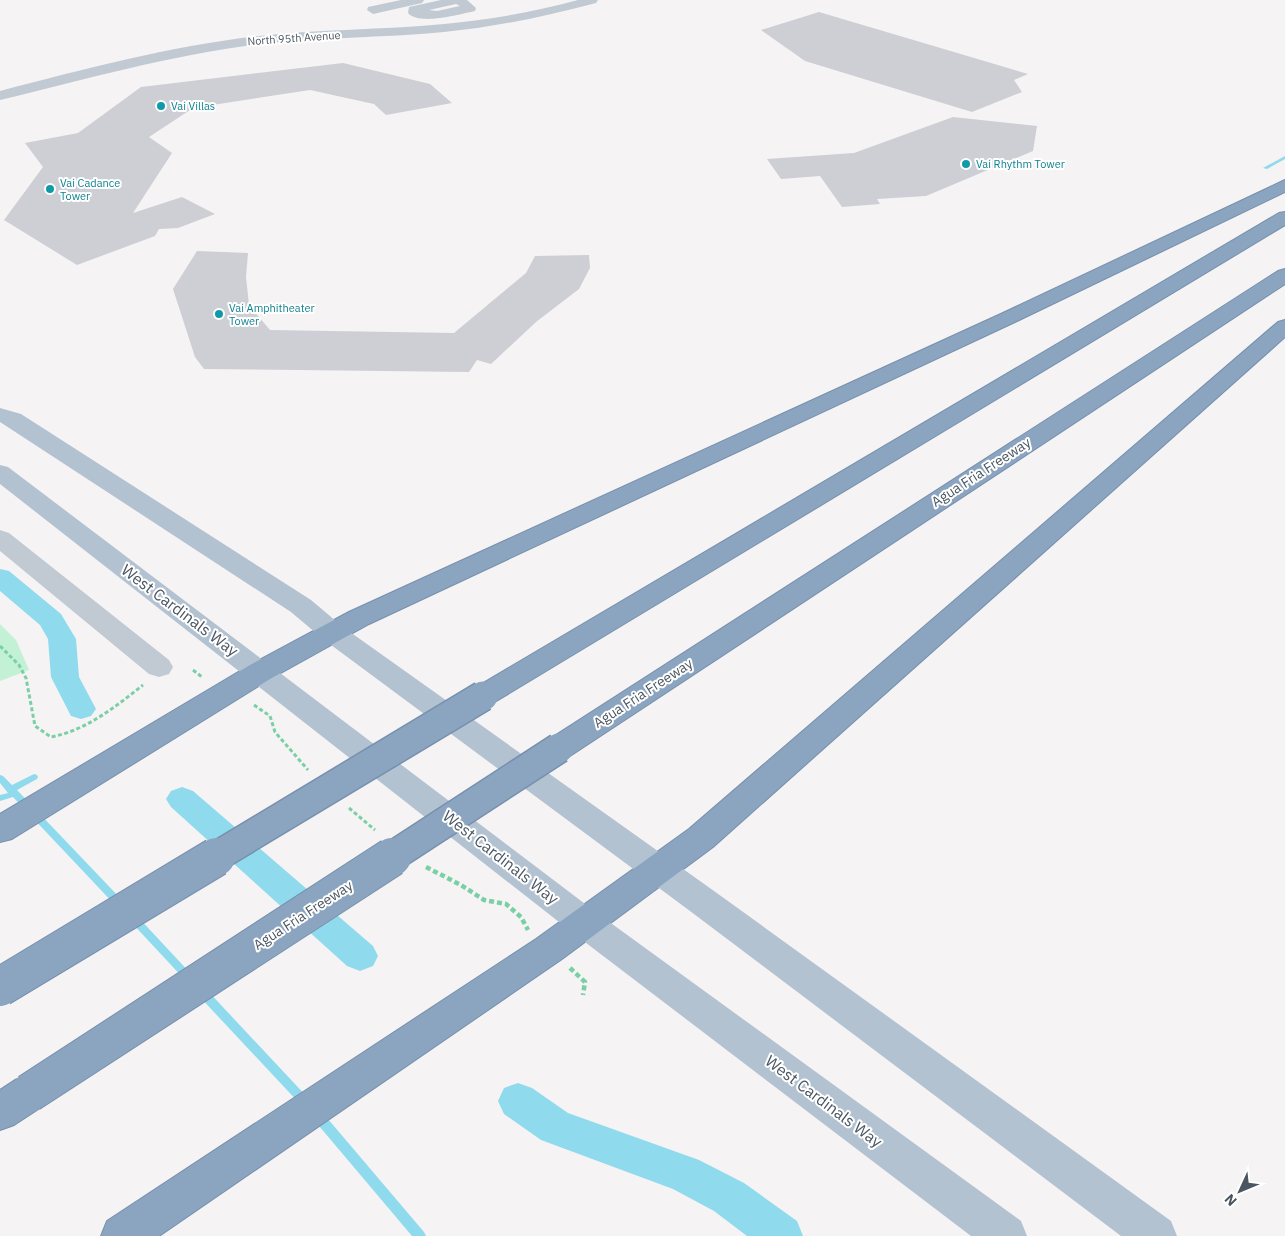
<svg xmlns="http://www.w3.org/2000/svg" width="1285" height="1236" viewBox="0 0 1285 1236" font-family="'IBM Plex Sans',sans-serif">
  <rect width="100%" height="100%" fill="#f5f3f3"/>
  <path fill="#c3f1d5" d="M 0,624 L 16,640 L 29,670 L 0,681 Z"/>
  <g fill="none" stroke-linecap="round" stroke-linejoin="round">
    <path fill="#90daee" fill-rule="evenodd" d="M 1285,156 L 1285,159 L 1267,169 L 1263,168 Z
      M 34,774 L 37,775 L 38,777 L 37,779 L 17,790 L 122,900 L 124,903 L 122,906 L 119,907 L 116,906 L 13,797 L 0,801 L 0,795 L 8,793 L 0,783 L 0,775 L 3,776 L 12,785 Z
      M 134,915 L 137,916 L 192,975 L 194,978 L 192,981 L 189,982 L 186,981 L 131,922 L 129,919 L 131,916 Z
      M 202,988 L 206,989 L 309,1099 L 310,1102 L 309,1105 L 305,1107 L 301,1105 L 198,995 L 197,992 L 198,989 Z
      M 318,1111 L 322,1112 L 424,1232 L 426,1236 L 412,1236 L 314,1120 L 313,1116 L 314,1112 Z"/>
    <path fill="#90daee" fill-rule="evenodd" d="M 0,569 L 9,571 L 61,614 L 76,639 L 79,677 L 96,709 L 91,716 L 81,719 L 71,716 L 51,677 L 48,639 L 40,625 L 0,591 Z
      M 182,787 L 193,791 L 373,946 L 378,956 L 373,966 L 360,971 L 347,966 L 171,807 L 166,799 L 171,791 Z
      M 518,1083 L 532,1088 L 568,1113 L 699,1160 L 744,1183 L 797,1221 L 803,1236 L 747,1236 L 714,1211 L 673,1189 L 541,1140 L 504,1114 L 498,1101 L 504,1088 Z"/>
  </g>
  <path fill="#cdcfd5" d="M 819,12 L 1028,74 L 1014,80 L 1022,92 L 972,112 L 805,61 L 761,30 Z
    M 343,63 L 430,84 L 452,103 L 386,115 L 374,104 L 310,90 L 193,108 L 149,137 L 172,153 L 133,213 L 182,197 L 215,214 L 178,228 L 159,229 L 155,236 L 77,265 L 4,220 L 43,167 L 25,143 L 78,133 L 141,87 Z
    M 953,117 L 1037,126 L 1033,151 L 926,196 L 877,199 L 880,204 L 842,207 L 820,176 L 781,179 L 767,159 L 854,153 Z
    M 197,251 L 248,253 L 246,277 L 249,305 L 270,330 L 454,333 L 526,273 L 535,256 L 589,255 L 590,268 L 579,289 L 536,322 L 491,364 L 477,360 L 469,372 L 204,369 L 195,357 L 173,289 Z"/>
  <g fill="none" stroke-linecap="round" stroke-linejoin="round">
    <defs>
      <path id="highway" d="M 1285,180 L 1285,192 L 1017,321 L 369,624 L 270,679 L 12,839 L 0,842 L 0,814 L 250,665 L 349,612 L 1003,313 Z
        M 1285,212 L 1285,225 L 493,703 L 483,706 L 473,703 L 468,696 L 473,689 L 1279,213 Z
        M 1285,269 L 1285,284 L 570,756 L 559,759 L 548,756 L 544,748 L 548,740 L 1278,271 Z
        M 1285,320 L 1285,337 L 713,847 L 562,959 L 159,1236 L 101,1236 L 107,1221 L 536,939 L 689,829 L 1278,322 Z
        M 29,1075 L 43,1080 L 48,1093 L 43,1106 L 14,1125 L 0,1130 L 0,1090 L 15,1080 Z"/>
    </defs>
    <use href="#highway" stroke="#7690ad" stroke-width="2"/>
    <path stroke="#7ad0a6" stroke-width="3" stroke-dasharray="4 2.5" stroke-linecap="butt" d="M 0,646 L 19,665 L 26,678 L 35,726 L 51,737 C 87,730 115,707 143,685
      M 193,670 L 202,677
      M 254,705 L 270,716 L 275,732 L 308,770
      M 349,808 L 375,830"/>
    <path stroke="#7ad0a6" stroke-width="4.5" stroke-dasharray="5 3" stroke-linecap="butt" d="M 426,867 L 461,885 L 484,900 L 506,904 L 521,917 L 528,930
      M 570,968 L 585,982 L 583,995"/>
    <path fill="#c1cad2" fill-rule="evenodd" d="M 401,0 L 424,0 L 422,3 L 373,14 L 367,10 L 368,7 Z
      M 441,0 L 467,0 L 476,8 L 475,11 C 460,14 419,26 408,13 L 409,7 ZM 456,4 L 460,6 L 437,11 L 429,10 Z
      M 578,0 L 598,0 L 596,3 C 547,16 496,27 444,32 C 382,38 320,37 259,44 C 171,55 86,79 0,100 L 0,91 C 85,69 171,46 259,36 C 320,29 382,30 444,24 C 489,20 534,12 578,0 Z
      M 0,530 L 9,533 L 169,660 L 173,667 L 169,674 L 159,677 L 149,674 L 0,551 Z"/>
    <path fill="#b3c2d1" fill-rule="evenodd" d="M 0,408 L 21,414 L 311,600 L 343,627 L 714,891 L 1171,1221 L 1177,1236 L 1121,1236 L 690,911 L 323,639 L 291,612 L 0,422 Z
      M 0,465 L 8,467 L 597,913 L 1021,1221 L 1027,1236 L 971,1236 L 573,933 L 0,484 Z"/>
    <use href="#highway" fill="#8ba5c1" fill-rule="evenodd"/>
    <defs>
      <path id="highway-bridge-far1" d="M 214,858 L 483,696
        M 390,858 L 559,748"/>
      <path id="highway-bridge" d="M 0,987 L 216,857
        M 29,1093 L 392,857"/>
    </defs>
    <use href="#highway-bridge-far1" stroke="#7690ad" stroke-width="32" stroke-linecap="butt"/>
    <use href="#highway-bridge" stroke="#7690ad" stroke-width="40" stroke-linecap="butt"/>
    <use href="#highway-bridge-far1" stroke="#8ba5c1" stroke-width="29"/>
    <use href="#highway-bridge" stroke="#8ba5c1" stroke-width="38"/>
  </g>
  <g fill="#0f9aa8" stroke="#fff" stroke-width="2">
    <circle cx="161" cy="106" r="5"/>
    <circle cx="966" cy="164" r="5"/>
    <circle cx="50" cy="189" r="5"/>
    <circle cx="219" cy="314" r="5"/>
  </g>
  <g text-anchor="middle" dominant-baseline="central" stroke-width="4" stroke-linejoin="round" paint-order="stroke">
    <g font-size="11" fill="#4a5661" stroke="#fff">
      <text transform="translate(294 38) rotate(-4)">North 95th Avenue</text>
    </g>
    <g font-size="11" fill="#0d838f" stroke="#fff" text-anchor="start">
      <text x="171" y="106">Vai Villas</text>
      <text x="976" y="164">Vai Rhythm Tower</text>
      <text x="60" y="183">Vai Cadance<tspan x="60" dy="13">Tower</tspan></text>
      <text x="229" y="308">Vai Amphitheater<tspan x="229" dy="13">Tower</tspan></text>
    </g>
    <g font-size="14" fill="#4a5661" stroke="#fff">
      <text transform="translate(981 472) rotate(-33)">Agua Fria Freeway</text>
      <text transform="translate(643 693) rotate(-33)">Agua Fria Freeway</text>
      <text transform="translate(303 915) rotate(-33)">Agua Fria Freeway</text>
    </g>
    <g font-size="16" fill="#4a5661" stroke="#fff">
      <text transform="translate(180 610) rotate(37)">West Cardinals Way</text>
      <text transform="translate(501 857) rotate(38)">West Cardinals Way</text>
      <text transform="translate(824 1101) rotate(37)">West Cardinals Way</text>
    </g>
  </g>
  <g transform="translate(1240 1191) rotate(226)" stroke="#ffffff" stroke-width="4" paint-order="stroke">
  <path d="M0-4L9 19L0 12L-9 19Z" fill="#4a5661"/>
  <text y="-8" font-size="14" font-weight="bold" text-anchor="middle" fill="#4a5661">N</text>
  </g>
</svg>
